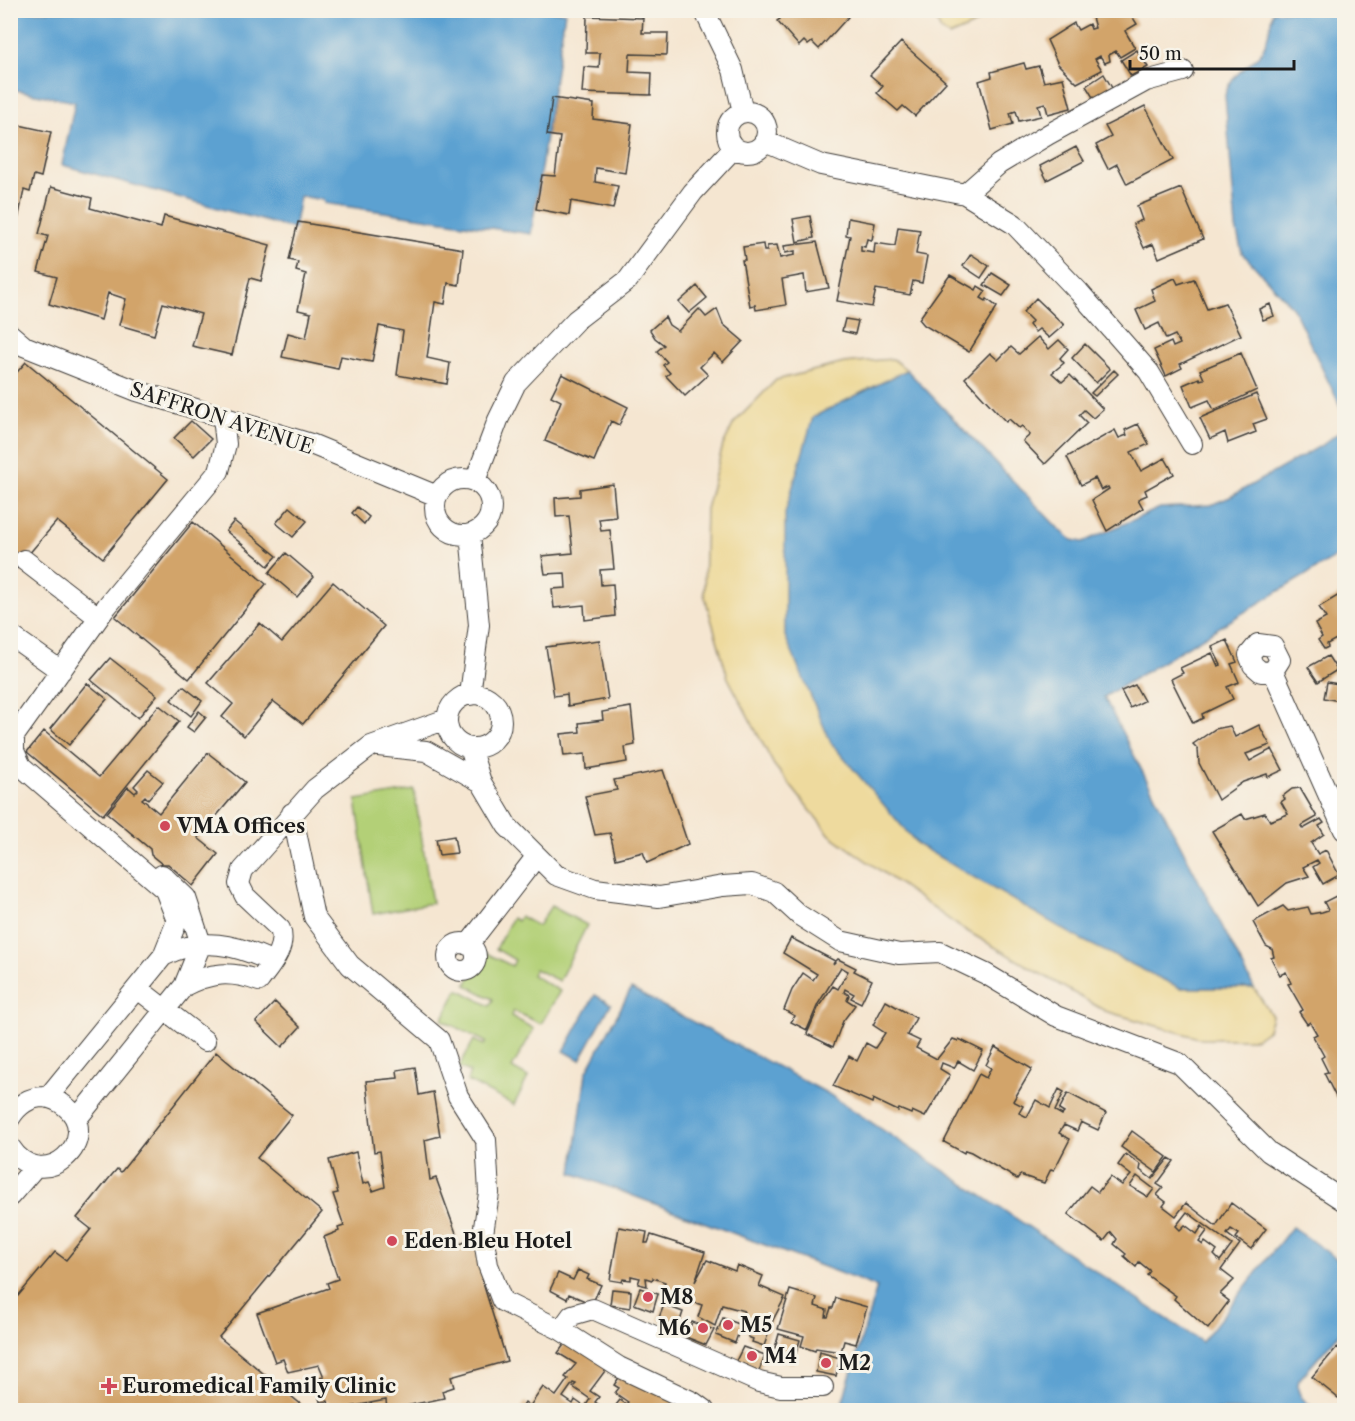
<svg xmlns="http://www.w3.org/2000/svg" width="1355" height="1421" viewBox="0 0 1355 1421" font-family="'Libre Caslon Text',serif">
  <rect width="100%" height="100%" fill="#f7f3e8"/>
  <filter id="ink" filterUnits="userSpaceOnUse"><feTurbulence type="fractalNoise" baseFrequency=".0167" numOctaves="2"/><feDisplacementMap in="SourceGraphic" scale="12" xChannelSelector="R" yChannelSelector="G"/><feConvolveMatrix kernelMatrix="1 2 1 2 8 2 1 2 1" color-interpolation-filters="sRGB"/></filter>
  <filter id="wash" filterUnits="userSpaceOnUse"><feTurbulence type="fractalNoise" baseFrequency=".008" numOctaves="4" result="noise"/><feDisplacementMap in="SourceGraphic" scale="24" xChannelSelector="R" yChannelSelector="G"/><feGaussianBlur stdDeviation="1.35" result="paint"/><feColorMatrix in="noise" values="0 0 0 0 0 0 0 0 0 0 0 0 0 0 0 0 0 1.4 0 .05"/><feComposite in="paint" operator="in"/></filter>
  <g filter="url(#wash)">
    <rect width="100%" height="100%" fill="#f5e6d1"/>
    <path fill="#b3d077" stroke="#68764a" stroke-width="1.5" d="M 414,790 L 432,903 L 373,914 L 356,800 Z
      M 551,906 L 587,925 L 559,981 L 535,969 L 532,975 L 560,991 L 541,1024 L 514,1011 L 511,1016 L 534,1029 L 512,1068 L 528,1077 L 514,1105 L 467,1081 L 470,1072 L 459,1067 L 474,1040 L 484,1045 L 486,1042 L 442,1020 L 458,989 L 490,1006 L 493,999 L 466,985 L 484,952 L 512,966 L 515,960 L 496,949 L 512,918 L 517,921 L 520,916 L 538,926 Z"/>
    <path fill="#eeda9e" stroke="#857b5d" stroke-width="1.5" d="M 932,11 L 932,10 L 992,11 L 972,26 L 949,36 L 941,31 Z
      M 893,359 L 907,370 L 813,417 L 1180,988 L 1254,988 L 1272,1016 L 1268,1030 L 1255,1039 L 1202,1039 L 1105,1011 L 960,927 L 830,835 L 774,765 L 728,678 L 704,594 L 706,509 L 723,445 L 734,423 L 776,380 L 844,363 Z"/>
    <path fill="#5ca1d1" stroke="#3c5e76" stroke-width="1.5" d="M 547,11 L 565,12 L 531,234 L 324,203 L 323,200 L 300,196 L 294,229 L 62,165 L 75,102 L 11,89 L 11,11 Z
      M 1273,11 L 1344,11 L 1344,414 L 1293,308 L 1242,253 L 1236,228 L 1225,95 C 1231,74 1245,70 1258,56 C 1268,46 1270,24 1273,11 Z
      M 907,370 L 1059,529 L 1072,540 L 1083,542 L 1160,508 L 1211,505 L 1230,497 L 1324,444 L 1344,428 L 1344,552 L 1104,697 L 1254,988 L 1180,988 L 1080,939 L 918,845 L 831,743 L 785,636 L 785,513 L 813,417 Z
      M 631,989 L 827,1093 L 1202,1342 L 1292,1227 L 1344,1264 L 1344,1328 L 1299,1380 C 1294,1395 1306,1402 1316,1410 L 840,1410 L 877,1287 L 572,1173 L 586,1073 Z
      M 595,995 L 611,1004 L 580,1060 L 564,1051 Z"/>
    <g id="blocks">
      <path fill="#d2a46b" fill-rule="evenodd" d="M 772,10 L 843,10 L 848,17 L 819,49 L 812,42 L 808,45 L 804,41 L 799,46 L 777,21 L 780,19 Z
        M 1090,10 L 1126,10 L 1130,13 L 1137,24 L 1125,31 L 1135,48 L 1120,57 L 1116,51 L 1109,55 L 1110,61 L 1105,63 L 1100,56 L 1095,59 L 1102,70 L 1077,83 L 1058,64 L 1047,40 L 1074,23 L 1078,30 L 1089,24 L 1091,29 L 1095,28 Z
        M 587,16 L 643,18 L 642,33 L 668,33 L 667,55 L 630,54 L 629,72 L 652,73 L 651,95 L 582,93 L 584,67 L 599,68 L 600,53 L 586,53 Z
        M 901,42 L 946,82 L 915,116 L 903,106 L 898,111 L 877,93 L 883,86 L 870,75 Z
        M 1137,50 L 1148,67 L 1131,76 L 1121,60 Z
        M 1024,63 L 1026,69 L 1039,66 L 1044,82 L 1063,78 L 1071,108 L 1048,114 L 1045,103 L 1038,105 L 1041,116 L 1019,121 L 1016,111 L 1010,113 L 1013,124 L 992,130 L 979,81 L 992,77 L 991,72 Z
        M 1104,74 L 1112,88 L 1094,99 L 1086,86 Z
        M 552,98 L 594,104 L 593,119 L 632,124 L 625,173 L 596,168 L 595,182 L 618,186 L 613,209 L 571,201 L 569,215 L 536,209 L 542,175 L 555,176 L 560,137 L 547,135 Z
        M 1145,106 L 1173,160 L 1127,184 L 1117,164 L 1108,169 L 1096,145 L 1111,137 L 1105,126 Z
        M 10,123 L 51,132 L 41,177 L 34,175 L 30,192 L 24,190 L 12,249 Z
        M 1076,147 L 1084,161 L 1047,180 L 1040,166 Z
        M 51,187 L 92,198 L 90,208 L 161,228 L 164,216 L 270,245 L 261,281 L 250,278 L 232,355 L 192,346 L 201,314 L 163,303 L 154,335 L 119,325 L 126,299 L 108,293 L 101,320 L 49,304 L 57,277 L 38,272 L 48,236 L 39,234 Z
        M 1181,188 L 1203,239 L 1159,258 L 1153,244 L 1144,248 L 1133,224 L 1142,220 L 1137,206 Z
        M 810,216 L 814,238 L 797,242 L 793,219 Z
        M 848,218 L 875,223 L 872,240 L 867,239 L 865,247 L 861,246 L 861,251 L 874,253 L 875,243 L 895,246 L 898,227 L 920,230 L 916,254 L 927,256 L 922,283 L 913,281 L 910,295 L 876,289 L 872,307 L 837,301 L 850,236 L 846,235 Z
        M 298,222 L 463,249 L 459,285 L 448,283 L 445,304 L 435,302 L 427,358 L 450,363 L 447,384 L 397,375 L 403,331 L 379,326 L 372,362 L 341,356 L 338,369 L 282,357 L 288,333 L 306,338 L 311,313 L 298,310 L 306,274 L 296,271 L 298,262 L 289,260 Z
        M 817,242 L 829,288 L 806,292 L 804,275 L 782,279 L 786,305 L 756,310 L 755,305 L 750,306 L 742,260 L 745,260 L 743,247 L 763,244 L 764,251 L 767,251 L 767,246 L 777,245 L 780,258 L 795,255 L 795,251 L 785,253 L 784,246 Z
        M 971,254 L 989,266 L 981,278 L 963,266 Z
        M 992,273 L 1011,285 L 1003,296 L 984,285 Z
        M 950,275 L 976,290 L 978,286 L 986,291 L 981,298 L 986,301 L 987,299 L 997,307 L 969,352 L 924,325 L 919,319 Z
        M 1175,278 L 1178,284 L 1194,279 L 1207,309 L 1225,303 L 1241,335 L 1180,364 L 1182,368 L 1166,376 L 1154,350 L 1171,342 L 1173,347 L 1180,344 L 1175,335 L 1166,339 L 1159,323 L 1145,330 L 1136,310 L 1155,301 L 1151,289 Z
        M 697,286 L 707,298 L 689,313 L 679,302 Z
        M 1036,298 L 1064,325 L 1049,338 L 1039,329 L 1035,332 L 1029,325 L 1032,321 L 1023,312 Z
        M 1270,304 L 1274,316 L 1263,320 L 1259,309 Z
        M 699,309 L 706,317 L 717,309 L 723,324 L 743,341 L 723,362 L 714,353 L 700,367 L 708,375 L 685,396 L 666,376 L 670,373 L 663,365 L 667,362 L 657,351 L 664,345 L 655,338 L 650,330 L 665,317 L 669,325 L 678,331 Z
        M 845,319 L 858,321 L 855,334 L 842,331 Z
        M 1038,337 L 1049,349 L 1059,340 L 1068,349 L 1060,358 L 1064,363 L 1052,373 L 1062,382 L 1070,375 L 1103,409 L 1093,418 L 1084,410 L 1079,415 L 1087,423 L 1045,464 L 1023,441 L 1030,435 L 1022,426 L 1019,428 L 1009,419 L 1006,422 L 965,378 L 990,353 L 998,360 L 1011,347 L 1019,354 Z
        M 1085,344 L 1110,369 L 1096,383 L 1072,358 Z
        M 1241,353 L 1257,390 L 1214,410 L 1209,400 L 1192,407 L 1183,385 L 1199,378 L 1200,380 L 1204,379 L 1200,370 Z
        M 26,362 L 168,479 L 103,558 L 57,521 L 10,576 L 10,380 Z
        M 1114,370 L 1118,374 L 1095,396 L 1091,393 Z
        M 562,374 L 628,407 L 619,425 L 611,421 L 594,461 L 545,441 L 561,401 L 551,396 Z
        M 1256,394 L 1267,419 L 1253,424 L 1256,432 L 1228,443 L 1225,432 L 1210,439 L 1200,418 Z
        M 191,421 L 211,439 L 194,456 L 174,438 Z
        M 1138,424 L 1149,444 L 1131,452 L 1141,471 L 1165,458 L 1174,474 L 1145,490 L 1147,495 L 1138,499 L 1143,508 L 1107,531 L 1092,500 L 1109,489 L 1108,487 L 1101,490 L 1095,478 L 1081,485 L 1067,457 L 1115,430 L 1119,438 L 1127,435 L 1125,430 Z
        M 613,484 L 616,517 L 599,519 L 601,531 L 610,530 L 614,569 L 600,570 L 601,585 L 613,584 L 615,616 L 585,620 L 584,605 L 554,608 L 552,589 L 566,588 L 565,573 L 545,574 L 542,556 L 573,553 L 569,516 L 556,517 L 555,498 L 580,496 L 580,489 Z
        M 290,507 L 307,521 L 293,537 L 276,523 Z
        M 357,507 L 369,517 L 364,524 L 352,513 Z
        M 234,521 L 277,556 L 268,566 L 226,531 Z
        M 193,522 L 266,584 L 189,679 L 115,617 Z
        M 286,553 L 314,577 L 297,597 L 269,573 Z
        M 333,582 L 384,626 L 303,724 L 273,701 L 244,736 L 222,717 L 233,704 L 208,683 L 260,623 L 282,642 Z
        M 1344,592 L 1344,649 L 1338,638 L 1327,644 L 1328,647 L 1324,649 L 1318,640 L 1322,637 L 1315,624 L 1326,618 L 1319,607 Z
        M 599,640 L 608,699 L 568,706 L 567,694 L 554,696 L 546,647 Z
        M 1227,640 L 1237,662 L 1231,664 L 1239,682 L 1227,687 L 1233,699 L 1202,714 L 1203,718 L 1193,723 L 1171,679 L 1183,673 L 1180,668 L 1212,653 L 1218,666 L 1221,665 L 1212,647 Z
        M 1328,656 L 1337,670 L 1318,682 L 1308,667 Z
        M 110,658 L 157,695 L 138,718 L 91,680 Z
        M 1327,682 L 1344,685 L 1344,702 L 1324,698 Z
        M 87,683 L 107,699 L 69,745 L 50,729 Z
        M 1135,685 L 1144,701 L 1130,708 L 1121,691 Z
        M 183,686 L 202,701 L 191,716 L 171,700 Z
        M 159,705 L 179,721 L 103,815 L 27,752 L 44,731 L 99,777 Z
        M 631,707 L 635,745 L 625,747 L 627,762 L 586,769 L 585,754 L 564,756 L 561,734 L 580,732 L 579,723 L 603,720 L 602,712 Z
        M 199,711 L 206,717 L 194,732 L 187,727 Z
        M 1259,725 L 1270,745 L 1246,754 L 1250,761 L 1272,749 L 1283,770 L 1268,777 L 1267,774 L 1243,782 L 1218,800 L 1199,763 L 1198,749 L 1193,744 L 1215,729 L 1230,726 L 1235,737 Z
        M 208,753 L 245,782 L 198,838 L 218,854 L 193,886 L 168,864 L 162,864 L 151,855 L 150,849 L 107,813 L 128,787 L 135,793 L 138,790 L 134,786 L 148,770 L 163,782 L 148,799 L 145,796 L 142,799 L 159,813 Z
        M 663,770 L 688,844 L 647,863 L 643,852 L 616,859 L 610,833 L 595,835 L 585,796 L 617,790 L 614,780 Z
        M 1300,788 L 1317,817 L 1301,826 L 1303,829 L 1321,819 L 1324,823 L 1319,826 L 1324,834 L 1311,843 L 1318,854 L 1326,850 L 1339,875 L 1323,884 L 1313,867 L 1319,863 L 1317,860 L 1303,867 L 1309,876 L 1287,883 L 1258,906 L 1212,831 L 1242,814 L 1245,819 L 1265,813 L 1270,821 L 1288,814 L 1281,802 L 1285,799 L 1283,796 L 1292,789 Z
        M 454,836 L 457,853 L 439,855 L 436,839 Z
        M 1344,892 L 1344,912 L 1338,914 L 1340,918 L 1344,916 L 1344,1096 L 1337,1099 L 1324,1073 L 1328,1072 L 1321,1058 L 1324,1056 L 1313,1036 L 1317,1034 L 1310,1022 L 1307,1024 L 1299,1012 L 1303,1010 L 1288,984 L 1291,983 L 1286,972 L 1280,975 L 1271,958 L 1274,957 L 1272,949 L 1266,946 L 1253,922 L 1283,906 L 1288,911 L 1308,907 L 1311,914 L 1322,912 L 1328,910 L 1324,902 Z
        M 791,938 L 835,961 L 833,964 L 838,959 L 856,968 L 854,971 L 872,980 L 861,1003 L 851,998 L 854,994 L 845,989 L 844,992 L 849,995 L 847,1000 L 855,1005 L 843,1021 L 833,1047 L 807,1034 L 819,1006 L 833,986 L 838,989 L 848,971 L 841,967 L 818,1004 L 807,1030 L 791,1022 L 795,1016 L 784,1010 L 792,990 L 803,973 L 813,980 L 817,974 L 783,953 Z
        M 886,1001 L 916,1018 L 907,1035 L 920,1041 L 916,1048 L 937,1059 L 953,1039 L 958,1041 L 959,1039 L 983,1051 L 973,1070 L 958,1061 L 954,1068 L 942,1063 L 940,1069 L 950,1075 L 925,1117 L 912,1111 L 911,1114 L 899,1109 L 898,1111 L 873,1099 L 872,1103 L 833,1086 L 849,1056 L 857,1061 L 866,1043 L 875,1048 L 885,1033 L 873,1025 Z
        M 275,1002 L 300,1027 L 282,1047 L 256,1022 Z
        M 995,1047 L 1032,1069 L 1013,1101 L 1023,1106 L 1019,1113 L 1027,1117 L 1036,1100 L 1050,1108 L 1059,1089 L 1064,1092 L 1055,1111 L 1062,1115 L 1064,1113 L 1059,1110 L 1068,1093 L 1106,1113 L 1098,1130 L 1081,1122 L 1077,1131 L 1064,1125 L 1059,1133 L 1070,1139 L 1054,1170 L 1051,1169 L 1044,1183 L 1020,1175 L 1017,1179 L 971,1152 L 965,1150 L 964,1153 L 944,1142 L 979,1074 L 986,1078 L 991,1068 L 986,1065 Z
        M 216,1052 L 292,1115 L 257,1158 L 322,1212 L 219,1337 L 308,1410 L 10,1410 L 10,1295 L 13,1292 L 18,1296 L 55,1252 L 66,1260 L 91,1229 L 77,1218 L 111,1176 L 117,1169 L 121,1172 Z
        M 415,1067 L 419,1095 L 433,1092 L 440,1136 L 425,1140 L 430,1180 L 436,1178 L 460,1244 L 473,1239 L 487,1278 L 482,1280 L 507,1361 L 451,1377 L 454,1387 L 442,1391 L 444,1398 L 387,1410 L 386,1400 L 344,1408 L 344,1410 L 330,1410 L 328,1401 L 320,1402 L 315,1379 L 324,1377 L 319,1365 L 288,1372 L 283,1359 L 275,1362 L 257,1313 L 329,1288 L 327,1283 L 338,1279 L 324,1237 L 339,1231 L 338,1228 L 344,1226 L 333,1194 L 338,1193 L 329,1160 L 356,1152 L 363,1184 L 369,1182 L 373,1191 L 385,1187 L 380,1151 L 374,1152 L 366,1081 L 398,1078 L 397,1070 Z
        M 1132,1131 L 1167,1157 L 1156,1172 L 1121,1147 Z
        M 1126,1154 L 1141,1165 L 1140,1170 L 1152,1179 L 1169,1158 L 1174,1161 L 1157,1184 L 1163,1188 L 1157,1195 L 1166,1202 L 1163,1206 L 1176,1216 L 1186,1203 L 1216,1226 L 1231,1203 L 1266,1229 L 1251,1249 L 1236,1238 L 1239,1234 L 1231,1229 L 1227,1234 L 1240,1244 L 1221,1270 L 1234,1280 L 1220,1294 L 1229,1301 L 1208,1329 L 1174,1299 L 1176,1296 L 1147,1275 L 1150,1271 L 1139,1262 L 1136,1267 L 1124,1256 L 1126,1254 L 1114,1244 L 1117,1239 L 1111,1232 L 1104,1241 L 1068,1214 L 1090,1186 L 1098,1192 L 1110,1177 L 1122,1185 L 1131,1175 L 1118,1165 ZM 1137,1176 L 1154,1189 L 1148,1197 L 1130,1186 ZM 1187,1212 L 1232,1245 L 1220,1261 L 1214,1255 L 1217,1251 L 1205,1242 L 1203,1245 L 1199,1242 L 1207,1231 L 1202,1226 L 1197,1234 L 1185,1225 L 1180,1230 L 1176,1226 Z
        M 619,1227 L 647,1232 L 645,1243 L 648,1243 L 651,1235 L 705,1252 L 695,1282 L 707,1260 L 735,1271 L 737,1265 L 763,1276 L 759,1286 L 785,1297 L 773,1320 L 764,1346 L 752,1342 L 753,1339 L 748,1337 L 749,1332 L 740,1328 L 735,1343 L 716,1335 L 723,1318 L 739,1324 L 744,1311 L 722,1305 L 715,1326 L 698,1317 L 702,1305 L 690,1301 L 693,1294 L 682,1290 L 679,1303 L 661,1298 L 665,1282 L 653,1278 L 652,1280 L 646,1278 L 647,1286 L 638,1284 L 640,1278 L 631,1276 L 631,1280 L 623,1279 L 622,1282 L 610,1280 Z
        M 578,1270 L 589,1275 L 587,1279 L 601,1285 L 592,1304 L 569,1294 L 567,1299 L 550,1290 L 558,1273 L 573,1280 Z
        M 640,1288 L 658,1294 L 653,1311 L 634,1304 Z
        M 612,1289 L 631,1291 L 630,1308 L 610,1305 Z
        M 790,1290 L 817,1298 L 815,1306 L 827,1310 L 826,1317 L 828,1317 L 831,1308 L 833,1308 L 836,1298 L 867,1307 L 856,1344 L 844,1341 L 841,1352 L 816,1348 L 815,1351 L 801,1346 L 804,1336 L 778,1329 Z
        M 664,1305 L 683,1312 L 678,1327 L 658,1320 Z
        M 692,1322 L 714,1330 L 706,1345 L 686,1337 Z
        M 779,1334 L 800,1340 L 793,1363 L 772,1358 Z
        M 569,1338 L 608,1367 L 590,1391 L 599,1397 L 595,1402 L 605,1409 L 520,1410 L 525,1402 L 530,1406 L 543,1387 L 556,1396 L 568,1379 L 565,1377 L 576,1364 L 558,1353 ZM 573,1383 L 576,1384 L 573,1387 L 590,1399 L 585,1407 L 575,1400 L 573,1404 L 563,1397 Z
        M 743,1347 L 765,1355 L 759,1371 L 736,1361 Z
        M 1337,1347 L 1344,1353 L 1344,1390 L 1338,1398 L 1312,1377 Z
        M 820,1352 L 840,1358 L 836,1376 L 816,1372 Z
        M 622,1373 L 686,1405 L 682,1410 L 612,1410 L 620,1400 L 626,1404 L 628,1402 L 615,1393 L 619,1388 L 614,1385 Z"/>
    </g>
  </g>
  <g filter="url(#ink)">
    <use href="#blocks" fill-opacity="0" stroke="#3d3a37" stroke-width="1.5"/>
    <g fill="none" stroke-linecap="round" stroke-linejoin="round">
      <defs>
        <path id="street" d="M 704,10 L 733,70 L 743,112
          M727 132a20 20 0 1 1 40 0a20 20 0 1 1-40 0Z
          M 765,141 L 821,165 L 965,194 L 1014,224 L 1079,292 L 1149,372 L 1192,444
          M 965,194 L 999,164 L 1049,134 L 1146,81 L 1183,71
          M 10,334 L 24,346 L 137,391 L 311,444 L 437,496
          M435 507a28 28 0 1 1 56 0a28 28 0 1 1-56 0Z
          M 475,481 L 498,420 L 516,383 L 576,320 L 628,280 L 693,192 L 734,148
          M 470,534 L 479,625 L 470,695
          M 24,560 L 98,617
          M 10,635 L 61,671
          M 1258,644 L 1273,646 L 1280,660 L 1273,671 L 1261,672 L 1253,665 L 1249,655 Z
          M 1273,671 L 1344,830
          M447 721a27 27 0 1 1 54 0a27 27 0 1 1-54 0Z
          M 378,746 L 426,751 L 481,782
          M 470,748 L 481,782 L 507,826 L 556,875 L 595,889 L 659,897 L 723,886 L 752,884 L 774,892 L 799,915 L 840,941 L 899,954 L 940,952 L 986,974 L 1056,1016 L 1179,1063 L 1269,1152 L 1344,1201
          M 292,813 L 314,917 L 350,965 L 439,1040 L 458,1096 L 486,1140 L 489,1193 L 483,1234 L 488,1265 L 502,1301 L 561,1330 L 619,1367 L 693,1402 L 704,1410
          M 162,875 L 186,898 L 201,944 L 184,986
          M448 957a14 14 0 1 1 28 0a14 14 0 1 1-28 0Z
          M 468,945 L 536,857
          M 163,956 L 177,921 L 165,890 L 21,766 L 14,751 L 14,736 L 107,606 L 219,471 L 226,444 L 223,417
          M 137,988 L 205,1041
          M 48,1097 L 163,956 C 202,936 235,944 273,962
          M 10,1118 C 18,1105 29,1097 44,1097 C 52,1098 59,1101 65,1106 C 105,1138 43,1198 10,1147
          M 76,1120 L 184,986 C 211,972 231,971 259,981 C 270,966 287,948 280,929 L 245,896 L 239,884 L 243,870 L 315,789 L 371,746 L 447,719
          M 10,1196 L 36,1166
          M 561,1330 L 572,1315 L 593,1309 L 759,1382 L 781,1387 L 823,1387"/>
      </defs>
      <use href="#street" stroke="#3d3a37" stroke-width="22"/>
      <use href="#street" stroke="#fff" stroke-width="20"/>
    </g>
  </g>
  <g fill="#d1495b" stroke="#f7f3e8" stroke-width="2">
    <circle cx="165" cy="826" r="6"/>
    <circle cx="392" cy="1241" r="6"/>
    <circle cx="648" cy="1297" r="6"/>
    <circle cx="728" cy="1325" r="6"/>
    <circle cx="703" cy="1328" r="6"/>
    <circle cx="752" cy="1356" r="6"/>
    <circle cx="826" cy="1363" r="6"/>
    <path d="M106 1377h6v6h6v6h-6v6h-6v-6h-6v-6h6z"/>
  </g>
  <g text-anchor="middle" dominant-baseline="central" stroke-width="6" stroke-linejoin="round" paint-order="stroke">
    <g font-size="20" fill="#1c1c1c" stroke="#f7f3e8">
      <text transform="translate(222 418) rotate(18)">SAFFRON AVENUE</text>
    </g>
    <g font-size="20" font-weight="bold" fill="#1c1c1c" stroke="#f7f3e8" text-anchor="start">
      <text x="177" y="826">VMA Offices</text>
      <text x="404" y="1241">Eden Bleu Hotel</text>
      <text x="660" y="1297">M8</text>
      <text x="740" y="1325">M5</text>
      <text x="691" y="1328" text-anchor="end">M6</text>
      <text x="764" y="1356">M4</text>
      <text x="838" y="1363">M2</text>
      <text x="122" y="1386">Euromedical Family Clinic</text>
    </g>
  </g>
  <rect width="1355" height="1421" fill="none" stroke="#f7f3e8" stroke-width="36"/>
  <path d="M1130 60v9h164v-9" fill="none" stroke="#1c1c1c" stroke-width="3"/>
  <text x="1139" y="60" font-size="18" fill="#1c1c1c" stroke="#f7f3e8" stroke-width="4.5" paint-order="stroke">50 m</text>
</svg>
